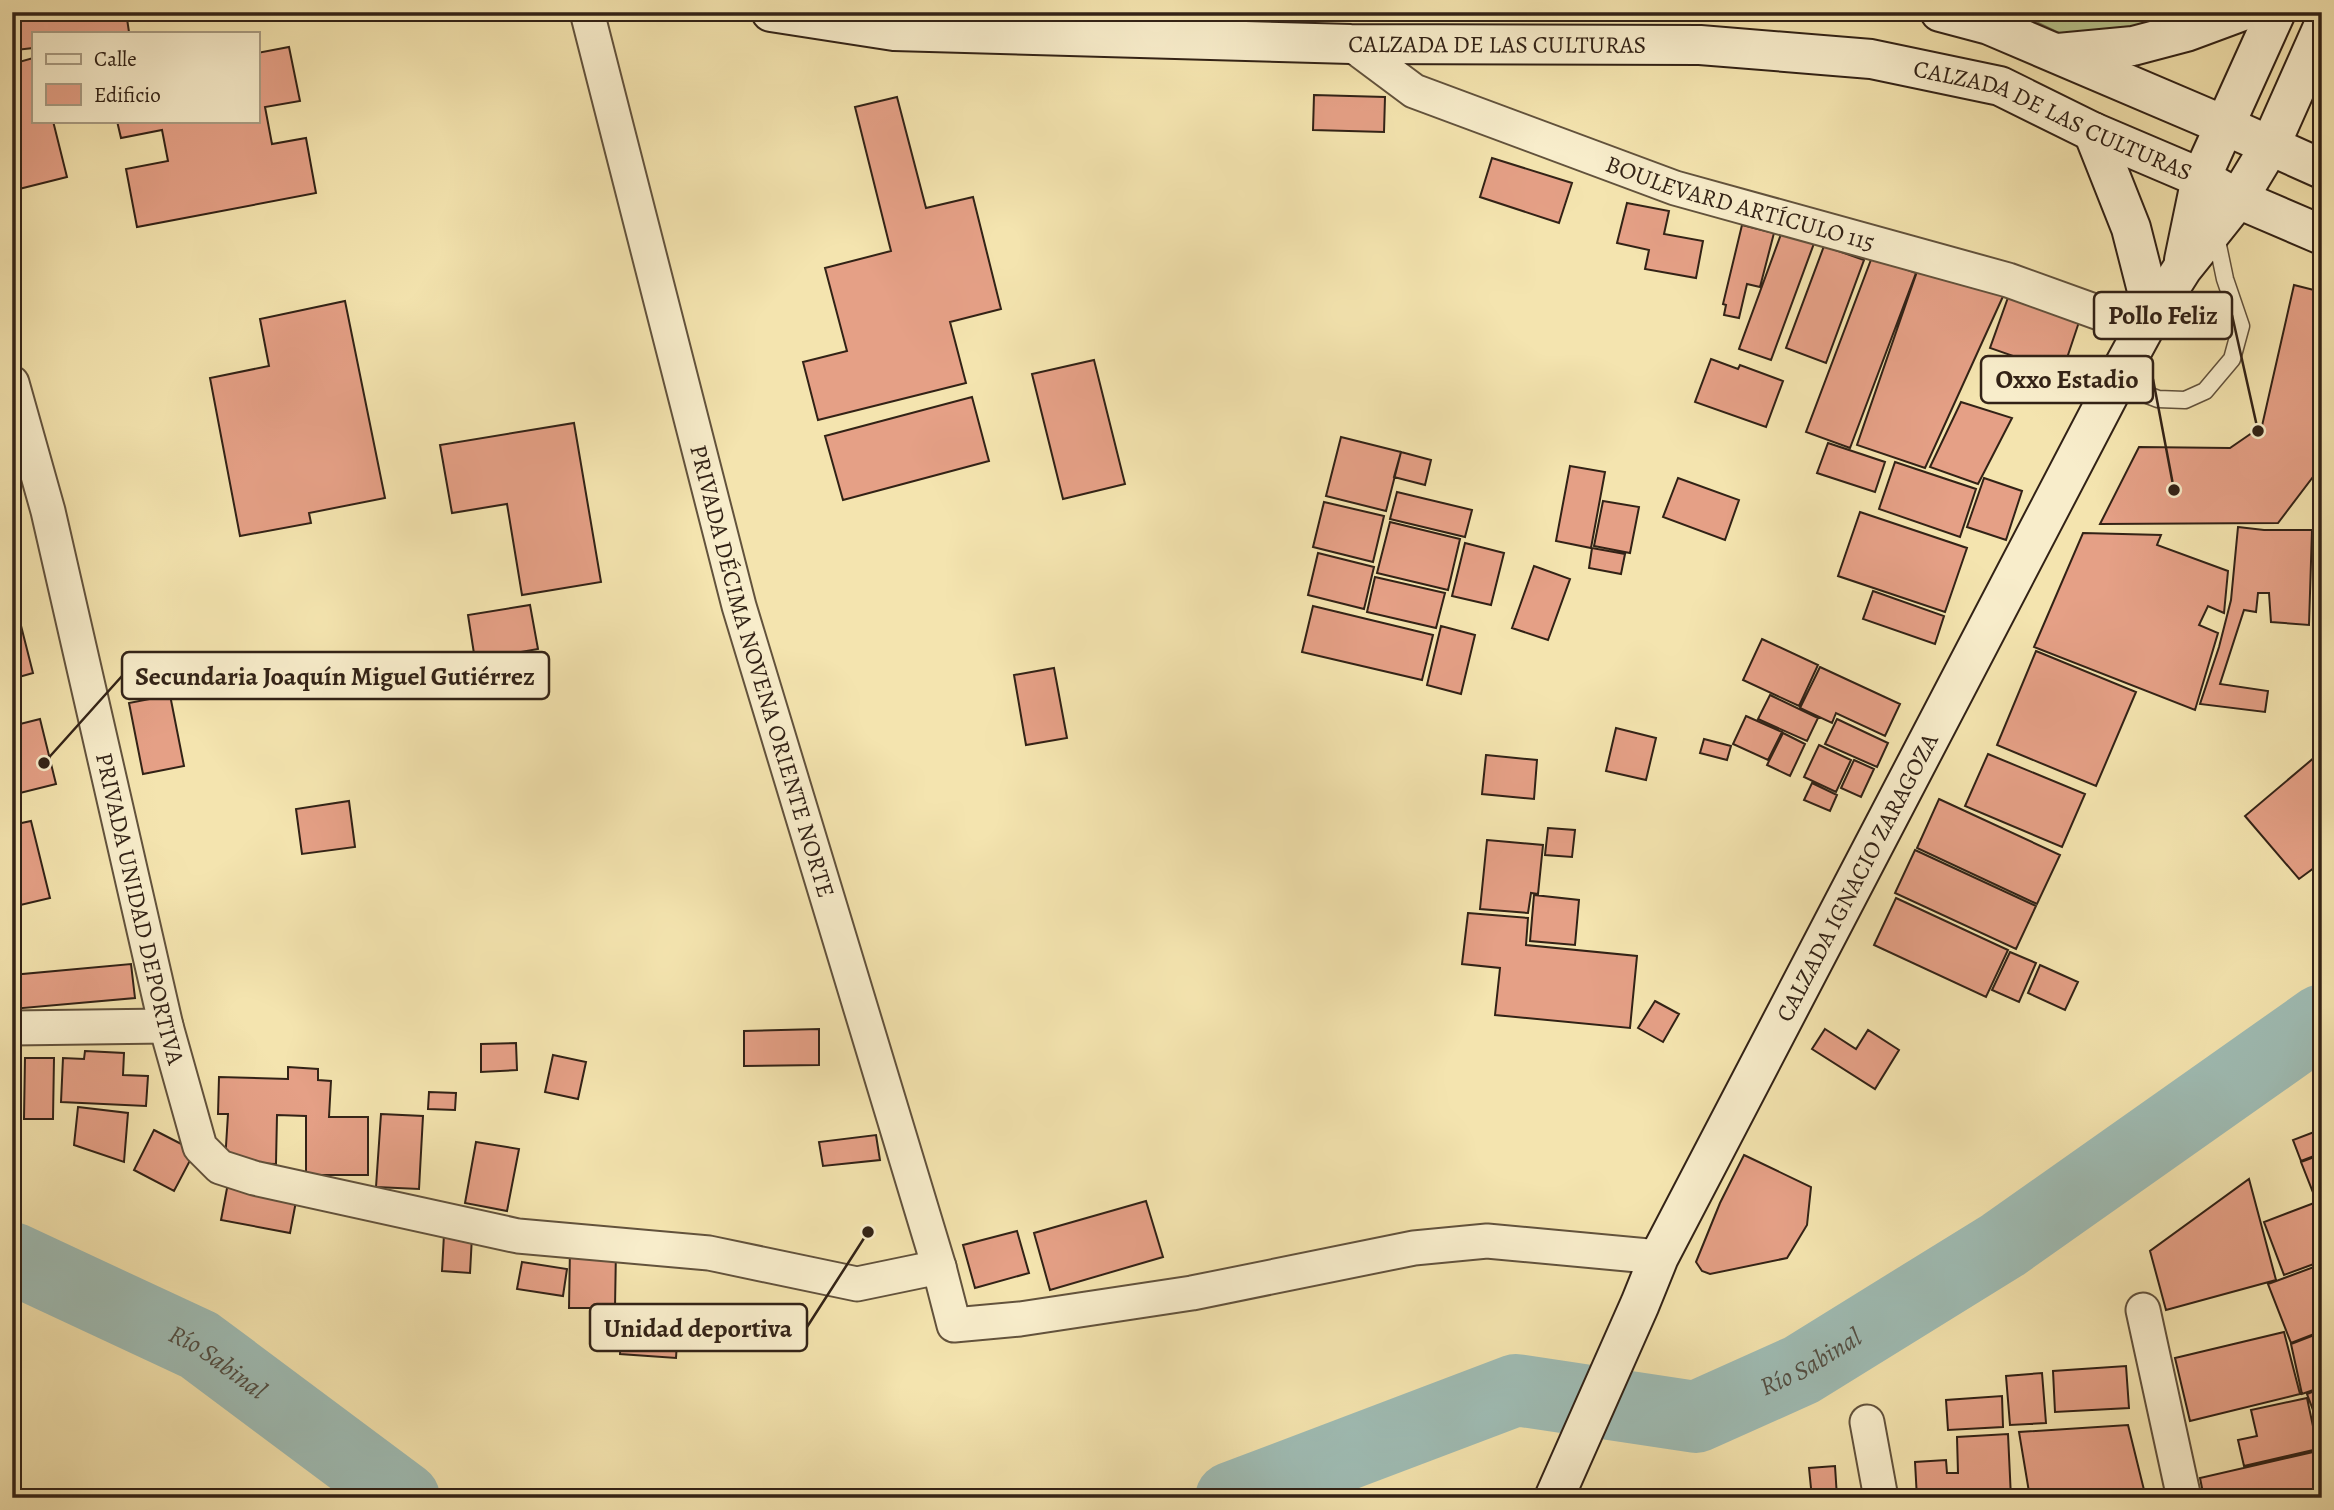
<svg xmlns="http://www.w3.org/2000/svg" width="2334" height="1510" viewBox="0 0 2334 1510" font-family="Alegreya,serif">
  <rect width="100%" height="100%" fill="#f4e4af"/>
  <filter id="stains"><feTurbulence type="fractalNoise" baseFrequency=".00286" numOctaves="4"/><feColorMatrix values="0 0 0 0 .2 0 0 0 0 .09 0 0 0 0 .02 0 0 0 .5 -.17"/></filter>
  <radialGradient id="worn" r=".72"><stop offset=".6" stop-color="#630" stop-opacity="0"/><stop offset="1" stop-color="#630" stop-opacity=".3"/></radialGradient>
  <path fill="#b8c58d" stroke="#757452" stroke-width="2" d="M 2016,12 L 2200,12 L 2153,28 L 2063,35 Z"/>
  <g fill="none" stroke-linecap="round" stroke-linejoin="round">
    <g stroke="#9fbcb4" stroke-width="72">
      <path id="s1" d="M 12,1258 L 199,1345 L 404,1498"/>
      <path id="s2" d="M 1231,1498 L 1516,1390 L 1696,1417 L 1801,1370 L 2003,1245 L 2322,1020"/>
    </g>
  </g>
  <path fill="#e5a086" stroke="#322216" stroke-width="2" d="M 12,12 L 126,12 L 129,32 L 33,33 L 33,48 L 16,50 Z
    M 289,47 L 300,101 L 265,107 L 272,144 L 306,138 L 316,193 L 137,227 L 126,169 L 168,161 L 162,130 L 121,138 L 117,121 L 257,121 L 257,53 Z
    M 33,58 L 33,121 L 53,121 L 67,177 L 15,190 L 12,181 L 12,64 Z
    M 1314,95 L 1385,97 L 1384,132 L 1313,130 Z
    M 897,97 L 926,208 L 973,197 L 1001,309 L 950,322 L 966,383 L 818,420 L 803,362 L 847,351 L 825,268 L 891,251 L 855,107 Z
    M 1492,158 L 1572,183 L 1559,223 L 1480,197 Z
    M 1627,203 L 1669,211 L 1664,234 L 1703,241 L 1696,278 L 1645,269 L 1649,250 L 1617,243 Z
    M 1742,225 L 1774,233 L 1760,287 L 1747,284 L 1739,318 L 1724,315 L 1726,305 L 1723,304 Z
    M 1784,226 L 1816,238 L 1771,360 L 1739,349 Z
    M 1824,246 L 1864,260 L 1826,363 L 1786,348 Z
    M 1872,257 L 1916,273 L 1850,448 L 1806,432 Z
    M 1920,263 L 2005,292 L 1925,468 L 1857,445 Z
    M 2294,285 L 2322,292 L 2322,465 L 2278,523 L 2100,524 L 2139,447 L 2230,448 L 2262,426 Z
    M 2010,292 L 2081,316 L 2062,373 L 1990,348 Z
    M 345,301 L 385,498 L 309,513 L 311,523 L 240,536 L 210,378 L 269,366 L 260,319 Z
    M 1711,359 L 1738,369 L 1740,365 L 1783,381 L 1766,427 L 1695,402 Z
    M 1094,360 L 1125,484 L 1063,499 L 1032,374 Z
    M 972,397 L 989,461 L 843,500 L 825,436 Z
    M 1961,402 L 2012,418 L 1978,484 L 1930,467 Z
    M 574,423 L 601,582 L 522,595 L 507,504 L 452,513 L 440,445 Z
    M 1341,437 L 1401,452 L 1386,511 L 1326,496 Z
    M 1828,443 L 1885,462 L 1875,492 L 1817,473 Z
    M 1401,452 L 1431,460 L 1425,485 L 1394,477 Z
    M 1895,462 L 1976,489 L 1960,537 L 1879,509 Z
    M 1570,466 L 1605,472 L 1591,548 L 1556,541 Z
    M 1678,478 L 1739,500 L 1725,540 L 1663,517 Z
    M 1984,478 L 2022,491 L 2006,540 L 1967,527 Z
    M 1397,492 L 1472,510 L 1465,537 L 1390,519 Z
    M 1603,501 L 1639,507 L 1630,553 L 1594,546 Z
    M 1324,502 L 1384,516 L 1373,562 L 1313,547 Z
    M 1860,512 L 1967,548 L 1945,612 L 1838,576 Z
    M 1390,522 L 1460,539 L 1448,590 L 1377,573 Z
    M 2238,527 L 2264,530 L 2312,530 L 2309,625 L 2271,622 L 2269,593 L 2258,593 L 2256,612 L 2244,610 L 2220,684 L 2268,691 L 2265,712 L 2200,704 L 2219,647 L 2231,600 Z
    M 2083,533 L 2161,535 L 2157,545 L 2228,571 L 2224,613 L 2208,606 L 2199,625 L 2218,633 L 2195,710 L 2034,647 Z
    M 1465,543 L 1504,553 L 1491,605 L 1452,596 Z
    M 1592,548 L 1625,554 L 1621,574 L 1589,568 Z
    M 1318,553 L 1374,567 L 1364,609 L 1308,595 Z
    M 1534,566 L 1570,579 L 1548,640 L 1512,628 Z
    M 1375,577 L 1445,593 L 1436,628 L 1367,612 Z
    M 1873,591 L 1944,616 L 1935,644 L 1863,619 Z
    M 530,605 L 538,649 L 475,660 L 468,615 Z
    M 12,606 L 16,606 L 33,673 L 12,679 Z
    M 1313,606 L 1433,635 L 1422,680 L 1302,652 Z
    M 1441,626 L 1475,635 L 1461,694 L 1427,685 Z
    M 1762,639 L 1818,665 L 1799,706 L 1743,680 Z
    M 2036,651 L 2136,692 L 2096,786 L 1997,745 Z
    M 1820,667 L 1900,704 L 1885,736 L 1836,713 L 1832,723 L 1800,708 Z
    M 1054,668 L 1067,738 L 1026,745 L 1014,675 Z
    M 170,695 L 184,766 L 143,774 L 129,703 Z
    M 1770,695 L 1818,718 L 1807,741 L 1758,719 Z
    M 1746,716 L 1782,732 L 1768,760 L 1733,744 Z
    M 40,719 L 56,784 L 12,795 L 12,726 Z
    M 1837,719 L 1888,743 L 1877,767 L 1825,744 Z
    M 1616,728 L 1656,738 L 1646,780 L 1606,771 Z
    M 1783,733 L 1805,744 L 1790,776 L 1767,765 Z
    M 1704,739 L 1731,746 L 1727,760 L 1700,753 Z
    M 1819,745 L 1851,760 L 1836,792 L 1804,777 Z
    M 2322,751 L 2322,862 L 2299,879 L 2245,816 Z
    M 1988,754 L 2085,794 L 2062,847 L 1965,806 Z
    M 1486,755 L 1537,760 L 1534,799 L 1482,794 Z
    M 1854,760 L 1874,769 L 1861,797 L 1841,788 Z
    M 1812,783 L 1837,795 L 1830,811 L 1804,800 Z
    M 1939,799 L 2060,855 L 2037,904 L 1917,848 Z
    M 349,801 L 355,847 L 302,854 L 296,809 Z
    M 31,821 L 50,898 L 12,907 L 12,825 Z
    M 1548,828 L 1575,830 L 1572,857 L 1545,855 Z
    M 1487,840 L 1543,845 L 1538,894 L 1531,893 L 1528,913 L 1480,909 Z
    M 1915,850 L 2036,906 L 2016,949 L 1895,893 Z
    M 1534,895 L 1579,900 L 1575,945 L 1530,941 Z
    M 1896,898 L 2008,950 L 1986,997 L 1874,945 Z
    M 1468,913 L 1528,918 L 1526,945 L 1637,956 L 1630,1028 L 1495,1015 L 1500,968 L 1462,964 Z
    M 2010,952 L 2036,963 L 2019,1002 L 1992,990 Z
    M 131,964 L 135,998 L 12,1009 L 12,975 Z
    M 2040,965 L 2078,982 L 2065,1010 L 2028,993 Z
    M 1655,1001 L 1679,1014 L 1663,1042 L 1638,1028 Z
    M 819,1029 L 819,1065 L 744,1066 L 744,1031 Z
    M 1825,1029 L 1856,1049 L 1868,1030 L 1899,1050 L 1875,1089 L 1812,1049 Z
    M 516,1043 L 517,1070 L 481,1072 L 481,1044 Z
    M 85,1051 L 124,1053 L 123,1075 L 148,1076 L 146,1106 L 61,1102 L 63,1058 L 84,1059 Z
    M 553,1055 L 586,1062 L 578,1099 L 545,1092 Z
    M 25,1058 L 54,1058 L 53,1119 L 24,1119 Z
    M 288,1067 L 318,1069 L 318,1080 L 331,1081 L 329,1117 L 368,1117 L 368,1175 L 306,1175 L 306,1116 L 277,1115 L 276,1164 L 225,1162 L 228,1114 L 218,1114 L 219,1077 L 288,1079 Z
    M 12,1078 L 21,1079 L 20,1108 L 12,1108 Z
    M 429,1092 L 456,1093 L 455,1110 L 428,1109 Z
    M 78,1107 L 128,1113 L 124,1162 L 74,1145 Z
    M 381,1114 L 423,1116 L 419,1189 L 376,1187 Z
    M 2322,1129 L 2322,1153 L 2301,1161 L 2293,1140 Z
    M 154,1130 L 195,1151 L 174,1191 L 134,1170 Z
    M 876,1135 L 880,1160 L 823,1166 L 819,1142 Z
    M 476,1142 L 519,1149 L 507,1211 L 465,1203 Z
    M 2322,1154 L 2322,1198 L 2316,1200 L 2301,1162 Z
    M 1744,1155 L 1811,1187 L 1807,1225 L 1787,1258 L 1710,1274 L 1702,1271 L 1696,1262 L 1720,1203 Z
    M 2249,1179 L 2276,1280 L 2166,1310 L 2150,1251 Z
    M 228,1183 L 297,1196 L 290,1233 L 221,1220 Z
    M 2322,1200 L 2322,1261 L 2284,1275 L 2264,1222 Z
    M 1146,1201 L 1163,1257 L 1050,1290 L 1034,1233 Z
    M 1017,1231 L 1029,1273 L 975,1288 L 963,1245 Z
    M 444,1234 L 472,1236 L 470,1273 L 442,1271 Z
    M 570,1247 L 616,1248 L 615,1308 L 569,1308 Z
    M 522,1262 L 567,1269 L 563,1296 L 517,1289 Z
    M 2322,1264 L 2322,1331 L 2291,1343 L 2268,1284 Z
    M 623,1307 L 679,1310 L 676,1358 L 620,1354 Z
    M 2284,1332 L 2300,1394 L 2190,1421 L 2175,1358 Z
    M 2322,1332 L 2322,1387 L 2302,1394 L 2291,1344 Z
    M 2126,1366 L 2129,1408 L 2055,1412 L 2053,1371 Z
    M 2042,1373 L 2046,1423 L 2010,1425 L 2006,1376 Z
    M 2322,1388 L 2322,1407 L 2313,1410 L 2307,1394 Z
    M 2002,1396 L 2003,1427 L 1948,1430 L 1946,1400 Z
    M 2307,1398 L 2314,1431 L 2322,1430 L 2322,1448 L 2244,1466 L 2238,1440 L 2257,1436 L 2251,1410 Z
    M 2128,1425 L 2146,1498 L 2030,1498 L 2019,1432 Z
    M 2008,1434 L 2011,1498 L 1917,1498 L 1915,1462 L 1946,1460 L 1947,1473 L 1958,1473 L 1957,1437 Z
    M 2322,1450 L 2322,1498 L 2204,1498 L 2200,1478 Z
    M 1835,1466 L 1837,1497 L 1812,1498 L 1809,1468 Z
    M 1599,1493 L 1646,1493 L 1646,1498 L 1599,1498 Z"/>
  <g fill="none" stroke-linecap="round" stroke-linejoin="round">
    <defs>
      <path id="lane" d="M 2116,383 L 2158,399 L 2185,400 L 2205,391 L 2232,359 L 2241,326 L 2225,279 L 2215,231"/>
      <g id="street">
        <path id="s3" d="M 587,12 L 739,606 L 939,1267 L 954,1325 L 1020,1319 L 1192,1293 L 1414,1248 L 1487,1241 L 1659,1257"/>
        <path id="s4" d="M 1351,44 L 1414,91 L 1675,188 L 2008,280 L 2144,329"/>
        <path id="s5" d="M 12,383 L 48,511 L 166,1026 L 200,1147 L 220,1167 L 254,1178 L 518,1236 L 709,1253 L 857,1284 L 939,1267"/>
        <path d="M 12,1028 L 166,1026"/>
        <path d="M 2143,1310 L 2184,1498"/>
        <path d="M 1867,1422 L 1881,1498"/>
      </g>
      <g id="secondary">
        <path id="s6" d="M 771,12 L 894,31 L 1351,44 L 1700,45 L 1871,59 L 2000,86 L 2093,132 L 2201,178 L 2238,199 L 2322,235"/>
        <path d="M 1940,12 L 1989,25 L 2226,126 L 2322,169"/>
        <path d="M 2058,53 L 2133,46 L 2186,32 L 2240,12"/>
        <path d="M 2093,132 L 2131,228 L 2153,314"/>
        <path d="M 2184,260 L 2201,178 L 2276,12"/>
        <path id="s7" d="M 1554,1498 L 1640,1304 L 1659,1257 L 2126,362 L 2144,329 L 2182,269 L 2238,199 L 2270,146 L 2322,29"/>
      </g>
    </defs>
    <use href="#lane" stroke="#62523c" stroke-width="19"/>
    <use href="#street" stroke="#62523c" stroke-width="37"/>
    <use href="#secondary" stroke="#322216" stroke-width="42"/>
    <use href="#lane" stroke="#f8edcb" stroke-width="16"/>
    <use href="#street" stroke="#f8edcb" stroke-width="33"/>
    <use href="#secondary" stroke="#f8edcb" stroke-width="38"/>
  </g>
  <g text-anchor="middle" dominant-baseline="central" stroke-width="7" stroke-linejoin="round" paint-order="stroke">
    <g font-size="24" fill="#322216" stroke="#f8edcb">
      <text stroke="none"><textPath href="#s6" startOffset="728">CALZADA DE LAS CULTURAS</textPath></text>
      <text stroke="none"><textPath href="#s6" startOffset="1295">CALZADA DE LAS CULTURAS</textPath></text>
      <text stroke="none"><textPath href="#s4" startOffset="424">BOULEVARD ARTÍCULO 115</textPath></text>
      <text stroke="none"><textPath href="#s3" startOffset="682">PRIVADA DÉCIMA NOVENA ORIENTE NORTE</textPath></text>
      <text stroke="none"><textPath href="#s7" startOffset="691">CALZADA IGNACIO ZARAGOZA</textPath></text>
      <text stroke="none"><textPath href="#s5" startOffset="541">PRIVADA UNIDAD DEPORTIVA</textPath></text>
    </g>
    <g font-size="26" font-style="italic" fill="#535045" stroke="#f8edcb">
      <text stroke="none"><textPath href="#s2" startOffset="614">Río Sabinal</textPath></text>
      <text stroke="none"><textPath href="#s1" startOffset="231">Río Sabinal</textPath></text>
    </g>
  </g>
  <path fill="none" stroke="#322216" stroke-width="2.5" d="M2258 431L2232 315M2174 490L2153 379M44 763L122 676M868 1232L807 1327"/>
  <g fill="#322216" stroke="#f8edcb" stroke-width="2.5">
    <circle cx="2258" cy="431" r="7"/>
    <circle cx="2174" cy="490" r="7"/>
    <circle cx="44" cy="763" r="7"/>
    <circle cx="868" cy="1232" r="7"/>
  </g>
  <g fill="#f8edcb" stroke="#322216" stroke-width="2.5">
    <rect x="2094" y="292" width="138" height="47" rx="7"/>
    <rect x="1981" y="356" width="172" height="47" rx="7"/>
    <rect x="122" y="652" width="427" height="47" rx="7"/>
    <rect x="590" y="1304" width="217" height="47" rx="7"/>
  </g>
  <g font-size="26" text-anchor="middle" font-weight="bold" fill="#322216">
    <text x="2163" y="324">Pollo Feliz</text>
    <text x="2067" y="388">Oxxo Estadio</text>
    <text x="335" y="685">Secundaria Joaquín Miguel Gutiérrez</text>
    <text x="698" y="1337">Unidad deportiva</text>
  </g>
  <rect width="2334" height="1510" fill="none" stroke="#f4e4af" stroke-width="42"/>
  <rect x="14" y="14" width="2306" height="1482" fill="none" stroke="#322216" stroke-width="3.5"/>
  <rect x="21" y="21" width="2292" height="1468" fill="none" stroke="#322216" stroke-width="2"/>
  <rect x="32" y="32" width="228" height="91" fill="#f8edcb" stroke="#a99c83" stroke-width="2"/>
  <rect x="46" y="54" width="35" height="10" fill="#f8edcb" stroke="#a99c83" stroke-width="2"/>
  <text x="94" y="66" font-size="21" fill="#322216">Calle</text>
  <rect x="46" y="84" width="35" height="21" fill="#e5a086" stroke="#a99c83" stroke-width="2"/>
  <text x="94" y="102" font-size="21" fill="#322216">Edificio</text>
  <rect width="100%" height="100%" filter="url(#stains)"/>
  <rect width="100%" height="100%" fill="url(#worn)"/>
</svg>
